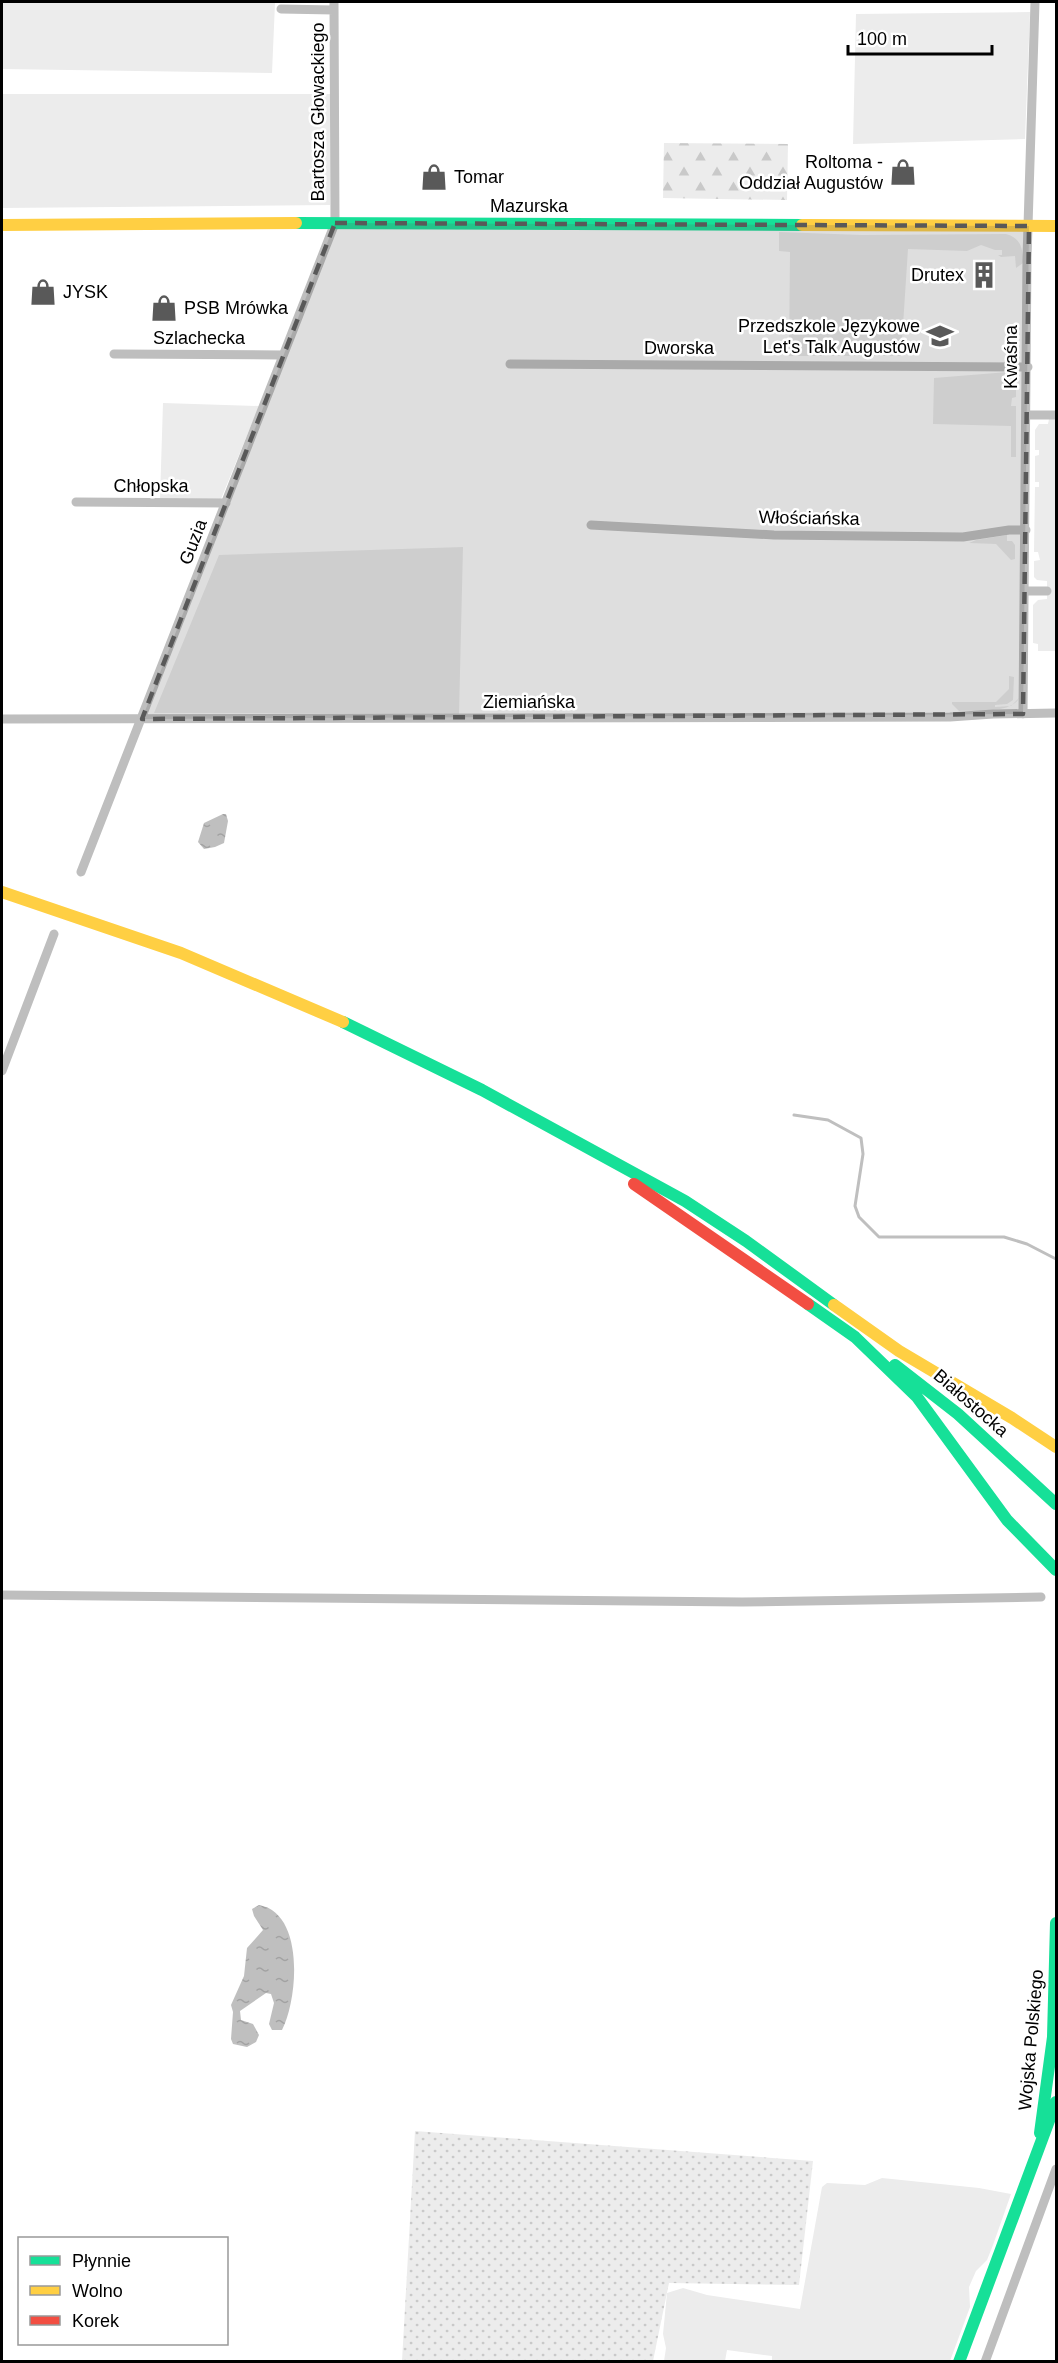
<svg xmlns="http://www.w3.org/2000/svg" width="1058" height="2363" viewBox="0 0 1058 2363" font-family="Helvetica,sans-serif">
  <defs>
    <pattern id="forest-firs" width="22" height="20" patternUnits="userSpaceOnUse" patternTransform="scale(1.5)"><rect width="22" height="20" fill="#ececec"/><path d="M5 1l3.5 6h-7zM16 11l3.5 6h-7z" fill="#c9c9c9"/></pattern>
    <pattern id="garden-dots" width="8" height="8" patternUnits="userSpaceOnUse" patternTransform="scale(1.5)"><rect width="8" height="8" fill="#ececec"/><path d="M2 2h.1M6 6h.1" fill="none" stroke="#c9c9c9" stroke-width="1.8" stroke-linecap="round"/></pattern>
    <pattern id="water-ripples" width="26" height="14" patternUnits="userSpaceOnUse" patternTransform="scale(1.5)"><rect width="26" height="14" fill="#bfbfbf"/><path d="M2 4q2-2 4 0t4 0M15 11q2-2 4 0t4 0" fill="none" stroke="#a2a2a2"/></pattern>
  </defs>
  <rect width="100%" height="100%" fill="#fff"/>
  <path fill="#ececec" d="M 2,2 L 248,2 L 275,3 L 272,73 L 2,69 Z
    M 1030,12 L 1025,139 L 853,144 L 856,14 Z
    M 2,94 L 330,94 L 330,205 L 2,208 Z
    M 779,232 L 862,235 L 1006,234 C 1021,238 1023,249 1023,263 L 1016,268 L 1015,256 L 1001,257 L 998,255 L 1002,255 L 1002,250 L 995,250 L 981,245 L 967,251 L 908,249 L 901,356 L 789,356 L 790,252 L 779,251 Z
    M 1008,372 L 1008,377 L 1012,377 L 1016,380 L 1016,397 L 1012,398 L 1011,406 L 1016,406 L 1016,457 L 1011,457 L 1011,426 L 933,424 L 934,378 Z
    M 163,403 L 259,406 L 221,499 L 160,499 Z
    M 1049,419 L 1056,419 L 1056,651 L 1038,651 L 1038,644 L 1033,643 L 1033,605 L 1038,600 L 1047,599 L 1047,581 L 1037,580 L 1034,577 L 1034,561 L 1040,560 L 1038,552 L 1034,552 L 1035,487 L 1039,487 L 1039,482 L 1035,482 L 1035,456 L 1039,455 L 1039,450 L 1035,450 L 1035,430 L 1039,424 L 1048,424 Z
    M 1007,535 L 1007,541 L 1012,541 L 1015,545 L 1015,559 L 1011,560 L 996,544 L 969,543 L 976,540 Z
    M 463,547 L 459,714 L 154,713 L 219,555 Z
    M 1009,676 L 1014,677 L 1013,700 L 1007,704 L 995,705 L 995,707 L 1011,706 L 1019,698 C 1012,714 974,710 959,711 L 952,704 L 952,702 L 996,702 L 1009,689 Z
    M 882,2178 L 979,2188 L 1011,2194 L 993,2245 L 987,2260 L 976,2271 L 969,2287 L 970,2307 L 950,2361 L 772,2361 L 772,2356 L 727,2350 L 725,2361 L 664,2361 L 666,2348 L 663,2334 L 667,2293 L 683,2288 L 707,2295 L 800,2309 L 822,2187 L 827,2183 L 865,2185 Z"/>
  <path fill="url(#forest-firs)" d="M 664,143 L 788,144 L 787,200 L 663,198 Z"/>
  <path fill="url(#garden-dots)" d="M 415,2131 L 813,2161 L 799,2285 L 669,2283 L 653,2361 L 402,2361 Z"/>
  <path fill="url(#water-ripples)" d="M 223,814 L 226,814 L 228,821 L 224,843 L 215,847 L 204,849 L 198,842 L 204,823 Z
    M 259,1905 C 305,1913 298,1999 282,2030 L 272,2030 L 269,2024 L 274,2003 L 271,1994 L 266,1993 L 240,2011 L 241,2020 L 253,2024 L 259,2035 L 256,2042 L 247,2047 L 233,2044 L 231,2039 L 233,2012 L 231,2005 L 244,1976 L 247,1948 L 263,1930 L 254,1916 L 252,1909 Z"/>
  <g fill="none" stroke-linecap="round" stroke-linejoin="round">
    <path stroke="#bfbfbf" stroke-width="3" d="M 794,1115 L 828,1120 L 861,1138 L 863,1154 L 855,1206 L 859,1217 L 879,1237 L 1004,1237 L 1027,1244 L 1056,1259"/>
    <path stroke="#bebebe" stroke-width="9" d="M 281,9 L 334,10
      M 114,354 L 283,355
      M 510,364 L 1028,367
      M 1027,415 L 1056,415
      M 76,502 L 226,503
      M 591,525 L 774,535 L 963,537 L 1009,530 L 1026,530
      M 1024,591 L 1047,591
      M 1023,714 L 1027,258 L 1035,2
      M 2,719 L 950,717 L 993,714 L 1056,713
      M 81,872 L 335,223 L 334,2
      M 2,1071 L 54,934
      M 2,1595 L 742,1602 L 1041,1597
      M 985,2362 L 1056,2169"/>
    <path stroke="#16e098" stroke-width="12" d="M 296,223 L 802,225
      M 343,1022 L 482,1090 L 685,1201 L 746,1241 L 834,1305
      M 808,1304 L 855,1337 L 917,1397 L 1007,1520 L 1056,1570
      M 895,1365 L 958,1414 L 1056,1504
      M 1040,2133 L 1053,2037 L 1056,1923
      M 959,2362 L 1056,2102"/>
    <path stroke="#ffcf43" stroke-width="12" d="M 2,225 L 296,223
      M 802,225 L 1056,226
      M 2,892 L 181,953 L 343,1022
      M 834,1305 L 899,1351 L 1012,1418 L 1056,1447"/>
    <path stroke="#f24e42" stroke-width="12" d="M 634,1184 L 808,1304"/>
  </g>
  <path fill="#595959" fill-opacity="0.2" stroke="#595959" stroke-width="4.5" stroke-dasharray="12 8" stroke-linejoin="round" d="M 335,223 L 1029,226 L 1023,714 L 142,719 Z"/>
  <defs>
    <symbol id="shop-bare" viewBox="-9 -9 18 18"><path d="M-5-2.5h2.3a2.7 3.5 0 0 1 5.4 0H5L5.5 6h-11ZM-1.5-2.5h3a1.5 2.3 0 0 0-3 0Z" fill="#595959" stroke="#fff" stroke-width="2.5" paint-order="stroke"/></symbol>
    <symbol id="building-bare" viewBox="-9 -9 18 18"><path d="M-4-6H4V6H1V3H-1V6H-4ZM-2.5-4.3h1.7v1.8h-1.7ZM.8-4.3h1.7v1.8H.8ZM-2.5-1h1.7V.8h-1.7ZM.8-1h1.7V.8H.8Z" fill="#595959" stroke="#fff" stroke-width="2.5" paint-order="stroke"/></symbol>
    <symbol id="school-bare" viewBox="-9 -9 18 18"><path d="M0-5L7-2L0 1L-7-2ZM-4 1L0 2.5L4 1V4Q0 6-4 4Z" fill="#595959" stroke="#fff" stroke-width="2.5" paint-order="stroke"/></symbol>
  </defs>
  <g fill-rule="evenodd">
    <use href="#shop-bare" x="884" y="153" width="38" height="38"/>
    <use href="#shop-bare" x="415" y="158" width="38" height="38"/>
    <use href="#building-bare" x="965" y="256" width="38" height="38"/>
    <use href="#shop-bare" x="24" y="273" width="38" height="38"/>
    <use href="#shop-bare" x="145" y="289" width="38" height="38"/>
    <use href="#school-bare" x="921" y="317" width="38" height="38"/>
  </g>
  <g text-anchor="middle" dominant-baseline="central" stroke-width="5" stroke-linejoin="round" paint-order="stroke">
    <g font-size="18" fill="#000" stroke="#fff">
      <text transform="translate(318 112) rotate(-90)">Bartosza Głowackiego</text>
      <text x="529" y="206">Mazurska</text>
      <text x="199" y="338">Szlachecka</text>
      <text x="679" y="348">Dworska</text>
      <text transform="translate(1011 357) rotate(-90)">Kwaśna</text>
      <text x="151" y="486">Chłopska</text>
      <text transform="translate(809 518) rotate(1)">Włościańska</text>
      <text transform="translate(193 542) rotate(-69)">Guzia</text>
      <text x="529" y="702">Ziemiańska</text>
      <text transform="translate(971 1403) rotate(41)">Białostocka</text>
      <text transform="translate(1031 2040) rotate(-85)">Wojska Polskiego</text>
    </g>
    <g font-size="18" fill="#000" stroke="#fff" text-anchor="end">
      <text x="883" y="162">Roltoma -<tspan x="883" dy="21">Oddział Augustów</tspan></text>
      <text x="454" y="177" text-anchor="start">Tomar</text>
      <text x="964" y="275">Drutex</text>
      <text x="63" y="292" text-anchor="start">JYSK</text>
      <text x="184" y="308" text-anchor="start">PSB Mrówka</text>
      <text x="920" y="326">Przedszkole Językowe<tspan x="920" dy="21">Let's Talk Augustów</tspan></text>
    </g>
  </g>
  <rect width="1058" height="2363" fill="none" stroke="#000000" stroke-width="6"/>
  <rect x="18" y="2237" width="210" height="108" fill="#ffffff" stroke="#999999" stroke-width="1.5"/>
  <rect x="30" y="2256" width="30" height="9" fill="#16e098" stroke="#999999" stroke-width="1.5"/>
  <text x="72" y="2267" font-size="18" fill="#000000">Płynnie</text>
  <rect x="30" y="2286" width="30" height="9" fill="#ffcf43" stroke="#999999" stroke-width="1.5"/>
  <text x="72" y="2297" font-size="18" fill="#000000">Wolno</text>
  <rect x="30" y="2316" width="30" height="9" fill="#f24e42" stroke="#999999" stroke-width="1.5"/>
  <text x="72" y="2327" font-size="18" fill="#000000">Korek</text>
  <path d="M848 45v9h144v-9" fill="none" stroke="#000000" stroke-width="3"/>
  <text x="857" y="45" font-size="18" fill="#000000" stroke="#ffffff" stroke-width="4.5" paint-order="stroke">100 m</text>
</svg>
